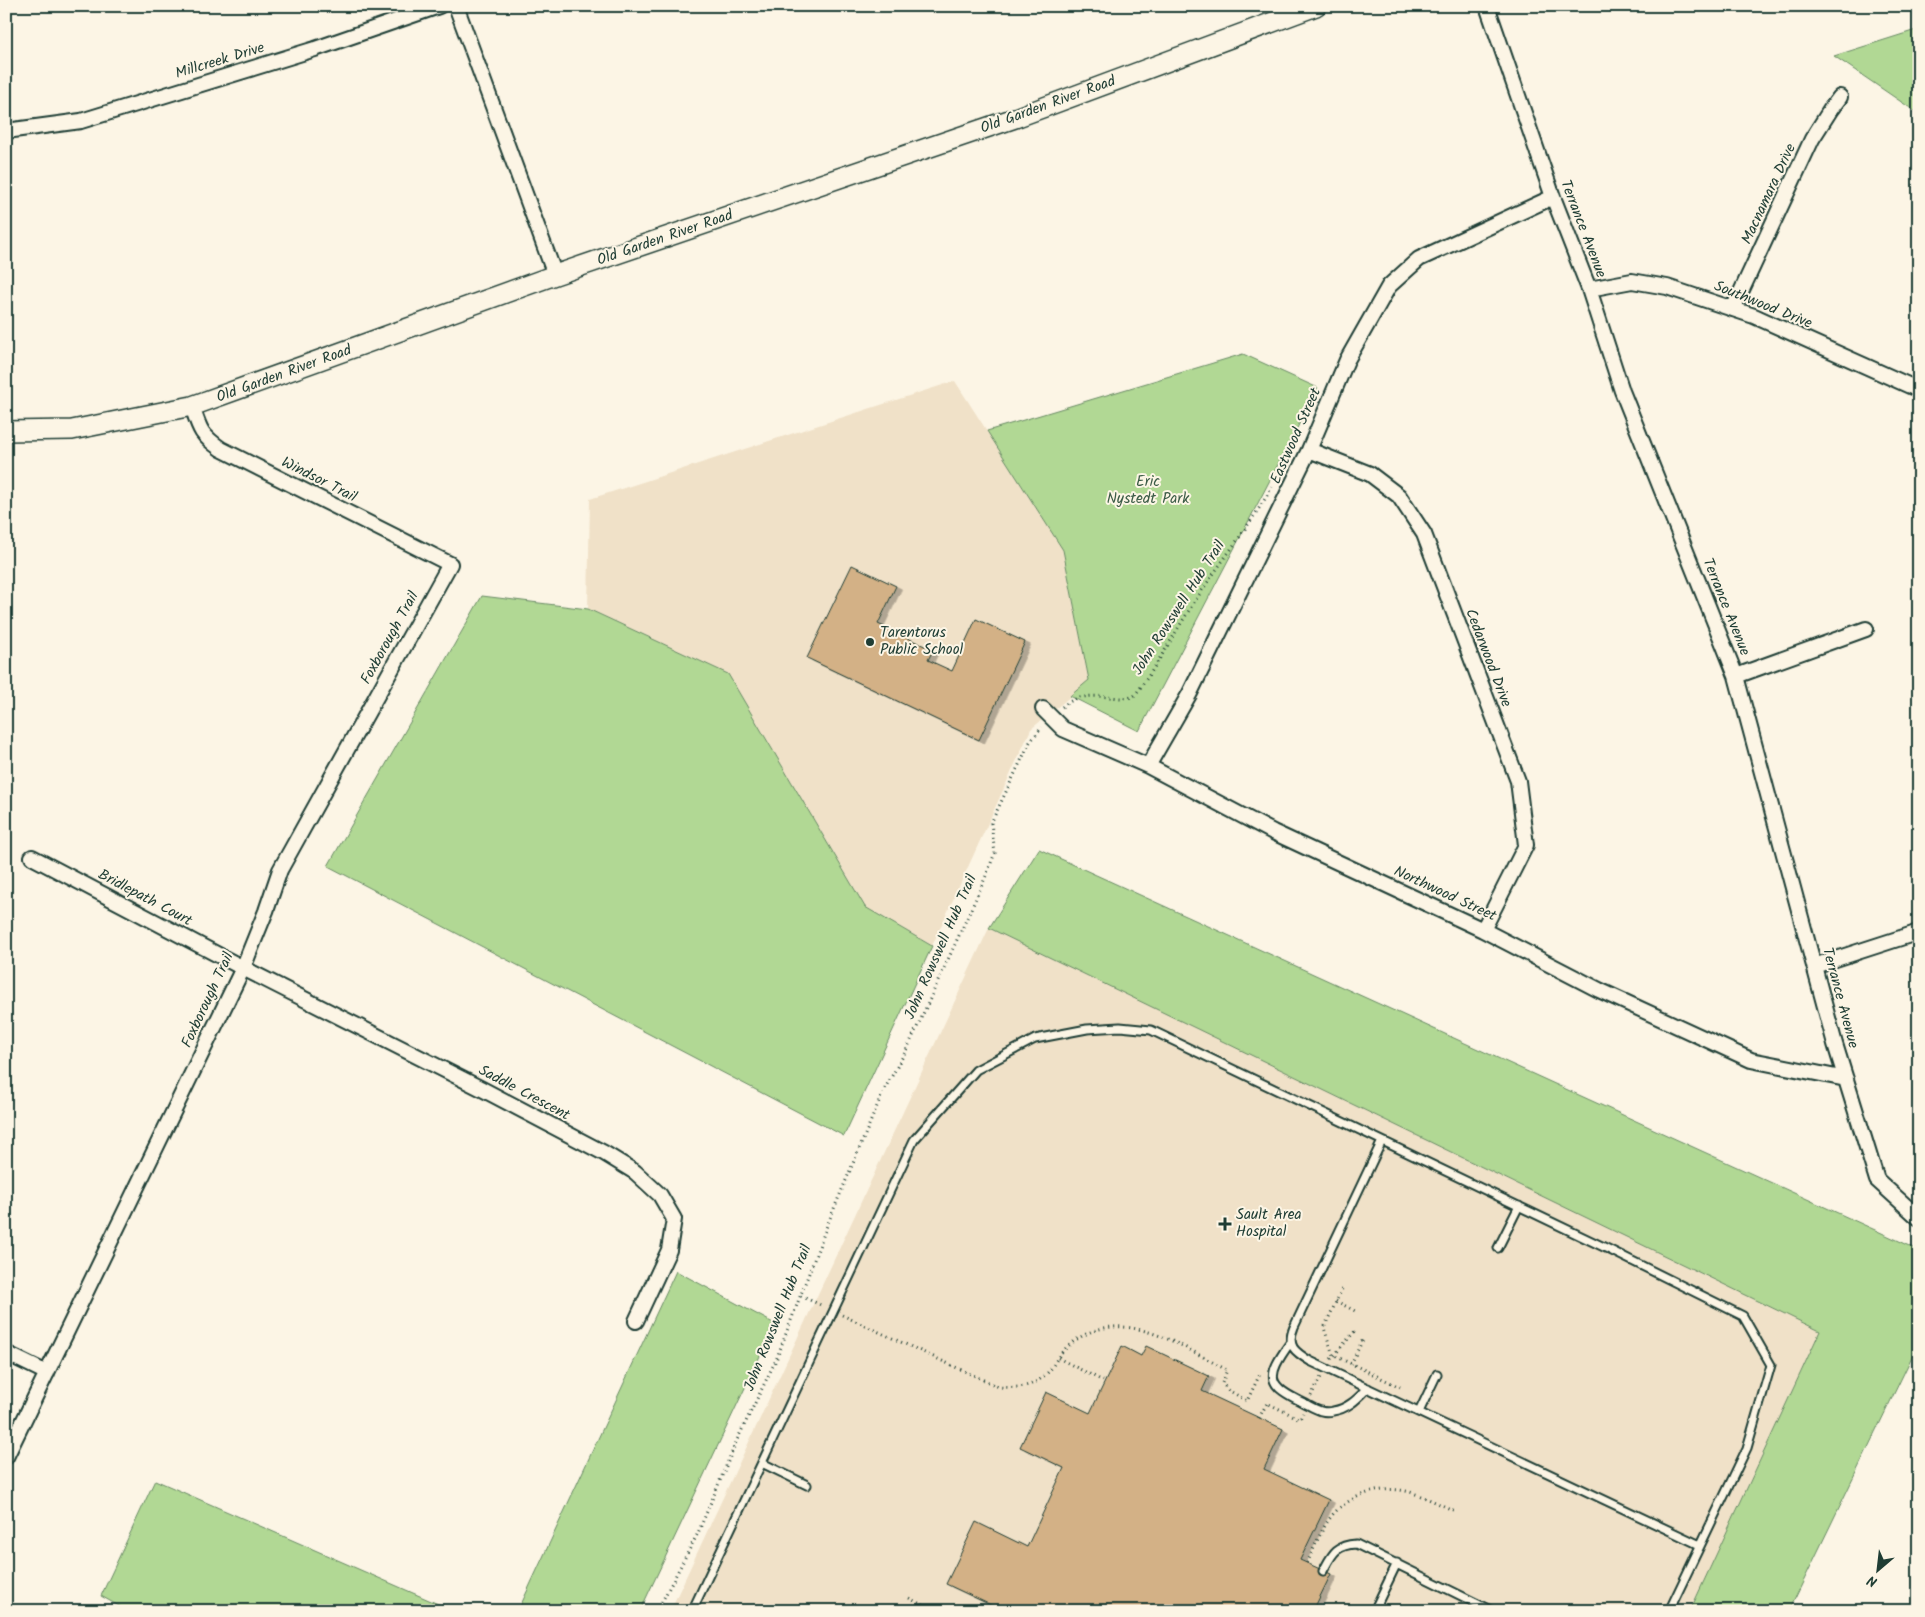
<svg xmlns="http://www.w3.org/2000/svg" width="1925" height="1617" viewBox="0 0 1925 1617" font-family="Kalam,sans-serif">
  <defs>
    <filter id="shadow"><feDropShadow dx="5.5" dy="3" stdDeviation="0" flood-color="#0004"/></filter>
  </defs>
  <rect width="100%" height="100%" fill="#fcf5e5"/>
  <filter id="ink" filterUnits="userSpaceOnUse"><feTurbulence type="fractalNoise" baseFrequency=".02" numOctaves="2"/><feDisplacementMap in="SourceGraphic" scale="10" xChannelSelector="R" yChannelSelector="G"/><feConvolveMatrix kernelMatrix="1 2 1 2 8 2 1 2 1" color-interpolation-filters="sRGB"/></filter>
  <g filter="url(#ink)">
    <path fill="#f0e1c8" d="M 955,381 L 1063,550 L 1089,681 L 1031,729 L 932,946 L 865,907 L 728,674 L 588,609 L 590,499 Z
      M 989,928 L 1820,1331 L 1690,1611 L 670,1611 Z"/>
    <path fill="#b1d894" stroke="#688a64" d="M 1919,29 L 1919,114 L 1834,56 Z
      M 1243,354 L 1318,388 L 1139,731 L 1070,696 L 1089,680 L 1063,550 L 987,431 Z
      M 482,596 L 588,609 L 728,674 L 865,907 L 932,946 L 844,1136 L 328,866 Z
      M 1039,849 L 1919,1250 L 1919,1342 L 1789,1611 L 1690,1611 L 1820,1331 L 989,928 Z
      M 676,1271 L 775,1324 L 640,1611 L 518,1611 Z
      M 155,1480 L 454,1611 L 128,1611 L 101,1596 Z"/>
    <path fill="#d3b186" stroke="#1f3d34" filter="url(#shadow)" d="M 852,565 L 896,586 L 878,624 L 933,650 L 928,660 L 952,671 L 976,619 L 1025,642 L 979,740 L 807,658 Z
      M 1122,1346 L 1141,1356 L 1146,1346 L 1209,1376 L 1202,1391 L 1283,1429 L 1264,1469 L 1329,1500 L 1300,1560 L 1331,1574 L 1313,1611 L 1286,1611 L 1279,1608 L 1278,1611 L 996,1611 L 997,1608 L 946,1584 L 976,1522 L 1027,1547 L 1064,1468 L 1020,1447 L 1046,1392 L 1090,1413 Z"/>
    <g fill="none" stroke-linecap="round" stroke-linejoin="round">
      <defs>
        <path id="lane" d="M 1382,1141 L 1294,1327 C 1286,1346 1295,1352 1310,1361 L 1700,1545
          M 1498,1248 L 1519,1206
          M 1290,1343 C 1265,1378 1267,1385 1304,1403 C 1314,1408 1322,1414 1333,1411 C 1348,1409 1358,1398 1368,1388
          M 1419,1412 L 1437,1374
          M 762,1463 L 807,1485
          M 1323,1571 C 1332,1555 1335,1545 1356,1544 L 1492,1611
          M 692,1611 L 914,1140 L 976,1070 L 1035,1039 L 1087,1029 L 1120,1027 L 1151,1030 L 1608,1249 L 1743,1316 L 1771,1365 L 1747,1448 L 1669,1611
          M 1374,1611 L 1397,1563"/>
        <path id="street" d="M 456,6 L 555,275
          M 1487,6 L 1553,197 L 1589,289 L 1622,391 L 1736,676 L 1835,1044 L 1877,1180 L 1919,1218
          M 6,131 L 81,121 L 315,49 L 439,6
          M 1589,289 L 1632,281 L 1667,287 L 1754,316 L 1919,390
          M 1733,309 L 1812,139 L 1831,109 L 1840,97
          M 1309,450 L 1370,474 L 1399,496 L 1424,534 L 1518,781 L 1526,845 L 1483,930
          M 1736,676 L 1866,629
          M 1043,709 L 1063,729 L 1148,766 L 1273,832 L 1483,930 L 1599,990 L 1751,1060 L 1846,1079
          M 1148,766 L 1190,693 L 1309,450 L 1347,360 L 1389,286 L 1419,259 L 1553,197
          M 32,857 L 243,968 L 482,1089 L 604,1153 L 635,1172 L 660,1195 L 674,1219 L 669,1250 L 636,1321
          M 1814,966 L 1913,934 L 1919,931
          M 6,1353 L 47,1373
          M 6,1457 L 243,968 L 266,911 L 280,870 L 450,564 L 221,449 C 200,434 200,430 192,406"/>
        <path id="secondary" d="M 6,431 L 72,430 L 192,406 L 555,275 L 1015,118 L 1316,6"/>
      </defs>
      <use href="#lane" stroke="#1f3d34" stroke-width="11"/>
      <use href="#street" stroke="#1f3d34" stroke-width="18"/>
      <use href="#secondary" stroke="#1f3d34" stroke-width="22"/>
      <path stroke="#1f3d34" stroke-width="3" stroke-dasharray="1 4" stroke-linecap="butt" d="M 1062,707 C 1087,685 1123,705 1135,695 C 1159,663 1177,628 1199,595 C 1223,559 1250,525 1272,487
        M 1342,1289 L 1324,1328 L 1333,1355 L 1400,1387
        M 801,1296 L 823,1306
        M 1336,1301 L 1357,1312
        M 842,1315 L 999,1387 C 1016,1388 1032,1388 1045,1375 C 1053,1369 1056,1358 1063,1351 C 1114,1299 1176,1343 1227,1370 L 1222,1383 L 1228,1390 L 1247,1401 L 1261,1372
        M 1058,1358 L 1103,1381
        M 1331,1359 L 1355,1331
        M 1351,1364 L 1364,1337
        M 1311,1396 L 1321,1377
        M 1259,1418 L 1267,1403 L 1300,1419 L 1303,1413
        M 1307,1563 C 1314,1549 1319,1534 1328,1521 C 1344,1496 1381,1484 1410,1492 C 1425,1497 1439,1504 1453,1510
        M 909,1598 L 934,1611
        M 657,1611 L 698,1533 L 737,1440 L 776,1360 L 828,1223 L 883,1092 L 908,1047 L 983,883 L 995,853 L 991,823 L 1030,742 L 1042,727"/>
      <use href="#lane" stroke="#fcf5e5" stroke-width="7"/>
      <use href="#street" stroke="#fcf5e5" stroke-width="14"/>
      <use href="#secondary" stroke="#fcf5e5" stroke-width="19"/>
    </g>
  </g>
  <g fill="#1f3d34" stroke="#fcf5e5" stroke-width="2">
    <circle cx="870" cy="642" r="5"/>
    <path d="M1222.5 1216.5h5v5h5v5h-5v5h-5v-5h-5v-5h5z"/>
  </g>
  <g text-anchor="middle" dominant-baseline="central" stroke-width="4" stroke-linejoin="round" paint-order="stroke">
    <g font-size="15" fill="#1f3d34" stroke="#fcf5e5">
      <text transform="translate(220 61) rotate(-17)">Millcreek Drive</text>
      <text transform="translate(1048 105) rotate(-20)">Old Garden River Road</text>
      <text transform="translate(1769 194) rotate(-65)">Macnamara Drive</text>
      <text transform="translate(1583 229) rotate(69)">Terrance Avenue</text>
      <text transform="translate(665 238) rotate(-19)">Old Garden River Road</text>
      <text transform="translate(1763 305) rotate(22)">Southwood Drive</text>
      <text transform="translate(284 374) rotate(-20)">Old Garden River Road</text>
      <text transform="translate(1296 436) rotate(-66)">Eastwood Street</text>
      <text transform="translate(319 480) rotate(27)">Windsor Trail</text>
      <text transform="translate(1726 607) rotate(68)">Terrance Avenue</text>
      <text transform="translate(1179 608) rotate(-57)">John Rowswell Hub Trail</text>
      <text transform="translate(390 638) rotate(-61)">Foxborough Trail</text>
      <text transform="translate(1488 658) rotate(69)">Cedarwood Drive</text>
      <text transform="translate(1445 894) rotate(25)">Northwood Street</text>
      <text transform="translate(145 898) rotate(28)">Bridlepath Court</text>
      <text transform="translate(941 947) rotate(-66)">John Rowswell Hub Trail</text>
      <text transform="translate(1840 998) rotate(75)">Terrance Avenue</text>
      <text transform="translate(208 1000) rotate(-65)">Foxborough Trail</text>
      <text transform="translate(524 1093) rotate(28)">Saddle Crescent</text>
      <text transform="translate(778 1318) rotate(-68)">John Rowswell Hub Trail</text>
    </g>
    <g font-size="15" fill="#3c5c47" stroke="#fcf5e5">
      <text x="1148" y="482">Eric<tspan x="1148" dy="17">Nystedt Park</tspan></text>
    </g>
    <g font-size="15" fill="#1f3d34" stroke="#fcf5e5" text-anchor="start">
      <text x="880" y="633">Tarentorus<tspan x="880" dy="17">Public School</tspan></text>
      <text x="1236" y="1215">Sault Area<tspan x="1236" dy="17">Hospital</tspan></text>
    </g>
  </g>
  <rect width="1925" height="1617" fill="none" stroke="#fcf5e5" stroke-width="25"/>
  <rect x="12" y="12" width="1900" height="1592" fill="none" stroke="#1f3d34" stroke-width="2" filter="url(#ink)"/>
  <g transform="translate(1878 1570) rotate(208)" stroke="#fcf5e5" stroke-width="4" paint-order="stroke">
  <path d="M0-4L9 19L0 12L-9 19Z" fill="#1f3d34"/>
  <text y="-8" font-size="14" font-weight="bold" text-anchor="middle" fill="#1f3d34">N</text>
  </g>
</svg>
